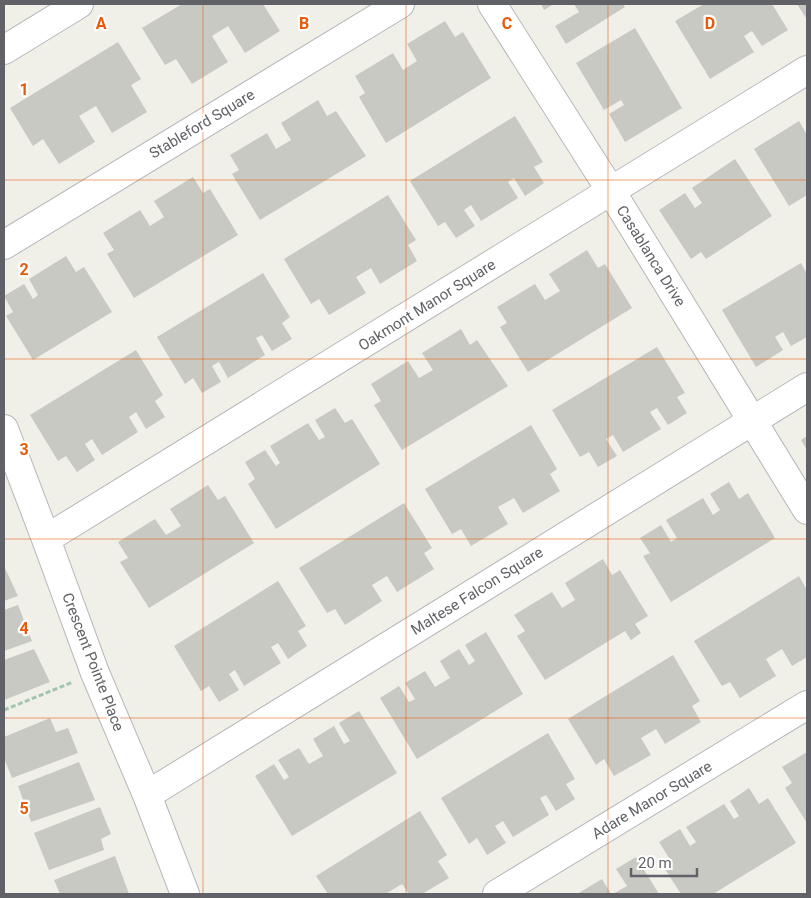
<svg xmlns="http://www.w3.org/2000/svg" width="811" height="898" viewBox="0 0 811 898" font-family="Roboto,sans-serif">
  <rect width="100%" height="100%" fill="#f0efe8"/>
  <path fill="#c9c9c3" d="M 182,4 L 263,4 L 280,31 L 245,53 L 228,26 L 212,36 L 228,62 L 192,84 L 176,59 L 165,65 L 142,28 Z
    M 541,4 L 554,4 L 544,10 Z
    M 574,4 L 623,4 L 625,7 L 566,44 L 555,26 L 579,12 Z
    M 704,4 L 772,4 L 788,30 L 762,46 L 752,31 L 744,36 L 754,52 L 710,79 L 675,21 Z
    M 797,4 L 807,4 L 807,17 L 806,18 Z
    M 445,21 L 455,37 L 463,32 L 491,78 L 386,143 L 359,97 L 365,93 L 355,76 L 393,53 L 403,70 L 417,61 L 407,44 Z
    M 635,28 L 682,108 L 625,142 L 609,114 L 624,105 L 621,100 L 604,110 L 576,63 Z
    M 118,42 L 141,79 L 131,85 L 147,112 L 112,133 L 96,106 L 79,116 L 95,142 L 59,164 L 43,139 L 33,146 L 10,108 Z
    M 318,100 L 327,116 L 336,111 L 366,156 L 260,220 L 232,174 L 239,170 L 230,155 L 267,133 L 276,149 L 291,140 L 281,123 Z
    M 515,116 L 543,162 L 534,167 L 544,183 L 525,196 L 514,178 L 508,182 L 518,198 L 481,221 L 471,205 L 464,210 L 475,226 L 456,238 L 445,222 L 438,226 L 410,181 Z
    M 799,121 L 807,135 L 807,195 L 789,206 L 754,149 Z
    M 735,159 L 772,216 L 706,259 L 701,252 L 691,259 L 659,210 L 685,193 L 695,208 L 702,203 L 692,188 Z
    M 193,177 L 203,193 L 210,189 L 238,235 L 134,298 L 107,254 L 114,250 L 103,233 L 140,210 L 150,226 L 164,217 L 154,201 Z
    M 388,195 L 416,240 L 408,245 L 417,261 L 380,284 L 371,268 L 356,277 L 366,293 L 329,315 L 319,299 L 311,304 L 284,259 Z
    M 587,250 L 598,268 L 605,264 L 632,308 L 528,372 L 500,327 L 507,323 L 497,307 L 535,284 L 545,300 L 560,291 L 549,274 Z
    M 66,256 L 76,272 L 84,267 L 112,312 L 33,360 L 6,316 L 13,312 L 4,296 L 24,284 L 33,299 L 38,295 L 29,279 Z
    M 801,263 L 807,274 L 807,337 L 791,346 L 783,332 L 775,337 L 783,350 L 756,367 L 722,310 Z
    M 263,273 L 290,317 L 282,323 L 292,339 L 272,351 L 262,335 L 256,338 L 265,355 L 228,378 L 219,362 L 212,366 L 221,382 L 202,393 L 193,378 L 185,384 L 157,337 Z
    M 461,329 L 470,345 L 477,340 L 508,386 L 402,450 L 374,405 L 381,401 L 371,384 L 408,361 L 419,378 L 433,370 L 422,353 Z
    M 657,347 L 685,393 L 677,397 L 687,413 L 668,425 L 657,408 L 650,412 L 661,429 L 623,452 L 613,435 L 606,439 L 617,456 L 598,467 L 589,452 L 580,457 L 552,410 Z
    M 136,350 L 163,395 L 155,401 L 165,417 L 146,429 L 136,412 L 129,417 L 138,432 L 102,455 L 92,439 L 85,444 L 95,460 L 77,472 L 66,456 L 58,461 L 30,415 Z
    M 335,408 L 345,423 L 352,419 L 380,464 L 276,529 L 248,484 L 255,479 L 245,462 L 265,450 L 276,466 L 280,463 L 270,446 L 308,423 L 319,440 L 325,437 L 315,420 Z
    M 531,425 L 557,469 L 550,474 L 560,491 L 523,513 L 514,498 L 498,507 L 508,524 L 471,546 L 461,529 L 452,534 L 425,489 Z
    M 807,436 L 807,450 L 801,440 Z
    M 729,482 L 739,499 L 748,493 L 775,538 L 671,602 L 643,556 L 650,553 L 640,538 L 661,525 L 671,542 L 677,538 L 666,520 L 703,498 L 713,515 L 720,510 L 710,494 Z
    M 208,485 L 218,500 L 225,496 L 254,543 L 149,608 L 120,562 L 128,558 L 118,542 L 155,519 L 166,535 L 181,526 L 170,509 Z
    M 404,503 L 432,548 L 424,553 L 434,569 L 397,592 L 387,576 L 372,585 L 382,601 L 345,625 L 335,609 L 327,613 L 299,568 Z
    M 603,559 L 612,575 L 620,570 L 648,616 L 635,624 L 641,633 L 631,640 L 625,631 L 545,680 L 517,636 L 525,631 L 514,615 L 552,592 L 562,608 L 575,600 L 565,583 Z
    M 4,566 L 18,596 L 4,601 Z
    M 799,576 L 807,590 L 807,657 L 792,666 L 782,649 L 766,659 L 776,676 L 740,698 L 730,682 L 722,686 L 694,641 Z
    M 278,581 L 306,626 L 298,631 L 307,646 L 288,659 L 278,643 L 271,647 L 281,663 L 244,686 L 235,670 L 229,674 L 239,690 L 219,702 L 209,686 L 201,691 L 174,646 Z
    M 18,605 L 32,641 L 4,651 L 4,610 Z
    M 486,632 L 523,694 L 417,759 L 380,698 L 399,686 L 409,702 L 415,699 L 405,683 L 425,671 L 435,687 L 450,678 L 440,661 L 459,649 L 469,665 L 475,661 L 465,645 Z
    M 34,649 L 50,682 L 4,700 L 4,660 Z
    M 673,655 L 700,701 L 692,706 L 701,722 L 665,744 L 656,729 L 641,738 L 651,755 L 614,776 L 604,759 L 596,765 L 568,719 Z
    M 359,711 L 397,773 L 292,836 L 255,776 L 274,764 L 284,780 L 289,777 L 278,760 L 299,748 L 309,764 L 323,756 L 313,739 L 334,726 L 344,744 L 350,741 L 339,723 Z
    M 50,718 L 56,732 L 68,728 L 78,753 L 12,778 L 4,758 L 4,737 Z
    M 548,733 L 575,779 L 566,784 L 575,799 L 556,811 L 546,795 L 540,798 L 549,815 L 513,837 L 503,821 L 495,826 L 506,843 L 487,855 L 477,838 L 469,844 L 441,798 Z
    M 807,752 L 807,823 L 785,788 L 792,783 L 782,767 Z
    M 79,762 L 95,800 L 31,822 L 18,786 Z
    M 749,788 L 759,804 L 768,798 L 796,843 L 713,894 L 681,894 L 661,863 L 669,858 L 659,842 L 680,829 L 690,846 L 696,842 L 686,827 L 724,804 L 734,819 L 739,816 L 730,801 Z
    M 100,807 L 111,834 L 101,839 L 104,850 L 49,870 L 34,833 Z
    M 420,811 L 447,855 L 438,861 L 449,878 L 422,894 L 409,894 L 402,884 L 387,893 L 387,894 L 328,894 L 316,876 Z
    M 115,856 L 129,894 L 60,894 L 54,880 Z
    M 636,857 L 659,894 L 613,894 L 627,886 L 616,869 Z
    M 602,879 L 611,894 L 577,894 Z"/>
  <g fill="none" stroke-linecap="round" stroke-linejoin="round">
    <defs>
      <path id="minor" d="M 492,4 L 611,191 L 807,510
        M 4,50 L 79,4
        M 4,245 L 400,4
        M 4,429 L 46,539 L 95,673 L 147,795 L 185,894
        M 46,539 L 807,70
        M 147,795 L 807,387
        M 497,894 L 807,705"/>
    </defs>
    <use href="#minor" stroke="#b5b7bb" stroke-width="30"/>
    <path stroke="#a1c5b0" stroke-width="3" stroke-dasharray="5 2.5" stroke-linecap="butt" d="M 4,710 L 73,682"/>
    <use href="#minor" stroke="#fff" stroke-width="28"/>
  </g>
  <path fill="none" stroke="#e8590c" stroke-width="1" stroke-opacity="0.55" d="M 203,4 L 203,894M 406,4 L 406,894M 608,4 L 608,894M 4,180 L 807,180M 4,359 L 807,359M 4,539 L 807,539M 4,718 L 807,718"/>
  <g text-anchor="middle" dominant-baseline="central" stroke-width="4.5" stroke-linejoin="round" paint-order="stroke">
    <g font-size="15" fill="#606267" stroke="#fff">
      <text transform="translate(202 124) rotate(-31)">Stableford Square</text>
      <text transform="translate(651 256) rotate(58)">Casablanca Drive</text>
      <text transform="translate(427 305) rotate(-32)">Oakmont Manor Square</text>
      <text transform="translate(477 591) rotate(-32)">Maltese Falcon Square</text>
      <text transform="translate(93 662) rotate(69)">Crescent Pointe Place</text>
      <text transform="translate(652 800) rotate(-31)">Adare Manor Square</text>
    </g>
  </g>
  <g font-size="16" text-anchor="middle" font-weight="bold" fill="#e8590c" stroke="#fff" stroke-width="4.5" stroke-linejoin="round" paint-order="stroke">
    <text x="101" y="29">A</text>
    <text x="304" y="29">B</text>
    <text x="507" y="29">C</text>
    <text x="710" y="29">D</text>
    <text x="24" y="95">1</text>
    <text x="24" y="275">2</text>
    <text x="24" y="455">3</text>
    <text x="24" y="634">4</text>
    <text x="24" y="814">5</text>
  </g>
  <rect width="811" height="898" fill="none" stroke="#606267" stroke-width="10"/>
  <path d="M631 868v8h66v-8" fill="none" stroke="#606267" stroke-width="2.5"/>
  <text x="638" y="868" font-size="15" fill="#606267" stroke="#ffffff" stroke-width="4" paint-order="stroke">20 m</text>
</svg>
